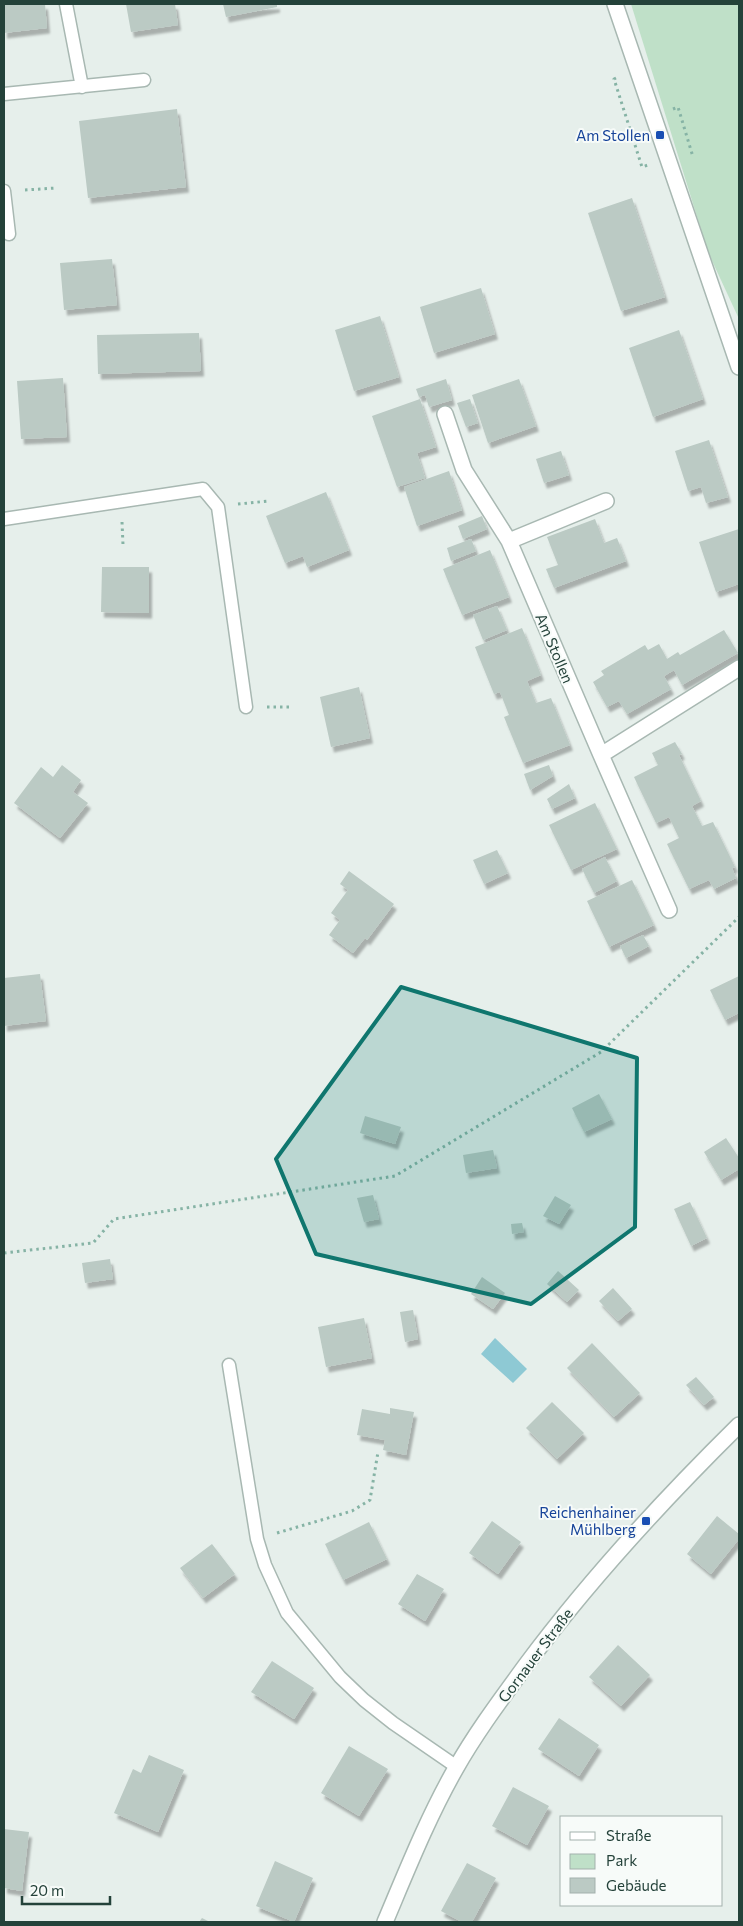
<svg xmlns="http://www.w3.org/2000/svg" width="743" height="1926" viewBox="0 0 743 1926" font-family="Commissioner,sans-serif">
  <defs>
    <filter id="shadow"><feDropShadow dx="3" dy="5.5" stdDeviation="1" flood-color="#0004"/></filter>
  </defs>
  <rect width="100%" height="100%" fill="#e6efeb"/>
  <path fill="#bfe0c8" d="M 631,4 L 739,4 L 739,319 L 708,252 Z"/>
  <path fill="#8ec9d4" d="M 495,1338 L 527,1369 L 513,1383 L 481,1354 Z"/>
  <path fill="#bbcac4" filter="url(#shadow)" d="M 4,4 L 45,4 L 47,28 L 4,33 Z
    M 126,4 L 175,4 L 178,25 L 131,32 Z
    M 223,4 L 277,4 L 277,7 L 226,17 Z
    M 177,109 L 186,187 L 88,198 L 79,121 Z
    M 632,198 L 665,297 L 621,311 L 588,213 Z
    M 112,259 L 117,305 L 64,310 L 60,263 Z
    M 481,288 L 495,334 L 434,353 L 420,307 Z
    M 380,316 L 399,377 L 354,391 L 335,330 Z
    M 679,330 L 703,399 L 653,417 L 629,348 Z
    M 199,333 L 201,371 L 98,374 L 97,335 Z
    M 63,378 L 67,437 L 21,439 L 17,381 Z
    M 446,379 L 452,400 L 429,407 L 425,395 L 419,397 L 416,389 Z
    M 519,379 L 536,426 L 488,443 L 472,395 Z
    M 420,399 L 436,447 L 417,453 L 425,478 L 397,487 L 372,416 Z
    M 470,399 L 478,423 L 466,427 L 457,403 Z
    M 709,440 L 728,497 L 706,503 L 701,487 L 688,491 L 675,451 Z
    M 561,451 L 569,475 L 544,483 L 536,459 Z
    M 449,471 L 462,510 L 417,526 L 404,487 Z
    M 326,492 L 349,550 L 307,567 L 303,556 L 285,563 L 266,516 Z
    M 482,516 L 487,529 L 463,539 L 458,526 Z
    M 595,519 L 604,543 L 617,538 L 626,561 L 554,588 L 546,569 L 558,565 L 547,537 Z
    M 739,529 L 739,584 L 716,592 L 699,542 Z
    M 471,539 L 476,551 L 451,561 L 447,548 Z
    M 490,550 L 509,597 L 462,615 L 443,569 Z
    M 102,567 L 149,567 L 149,613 L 101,612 Z
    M 497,606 L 507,630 L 483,640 L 473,615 Z
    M 522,628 L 541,675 L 527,681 L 536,703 L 551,698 L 570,745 L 523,763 L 504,717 L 509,715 L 500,692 L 494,694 L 475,647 Z
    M 724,630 L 738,653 L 682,685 L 674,670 L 664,676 L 671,689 L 627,714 L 619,701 L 607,707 L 593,682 L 604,675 L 601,671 L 645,645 L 648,650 L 659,644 L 667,659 L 678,652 L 680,655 Z
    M 359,687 L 370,738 L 331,747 L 320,697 Z
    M 675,742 L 682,754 L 679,755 L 701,801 L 692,806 L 702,826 L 713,822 L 735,867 L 732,868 L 736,878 L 714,889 L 709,880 L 689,889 L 667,844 L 679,838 L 669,817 L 656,823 L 634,777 L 658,765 L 652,753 Z
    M 62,765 L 81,780 L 73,792 L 88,803 L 60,838 L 14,803 L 41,767 L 53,777 Z
    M 549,765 L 553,776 L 530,790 L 524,774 Z
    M 569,784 L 575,798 L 552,809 L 547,799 Z
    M 595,803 L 617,849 L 571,870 L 549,825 Z
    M 497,850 L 508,873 L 484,884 L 473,860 Z
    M 605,857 L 617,881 L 594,893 L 582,869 Z
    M 349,871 L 394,904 L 367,940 L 365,938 L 353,953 L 329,935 L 340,920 L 331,913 L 348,890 L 340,884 Z
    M 632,880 L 654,925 L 609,947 L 587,901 Z
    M 643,935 L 649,946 L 626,958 L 620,946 Z
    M 40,974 L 46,1021 L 4,1026 L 4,978 Z
    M 739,976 L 739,1013 L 725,1020 L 710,990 Z
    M 599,1094 L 612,1119 L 584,1132 L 572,1108 Z
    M 365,1116 L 401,1127 L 395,1144 L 360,1133 Z
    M 726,1138 L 739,1158 L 739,1169 L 721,1180 L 704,1152 Z
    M 493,1150 L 497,1168 L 466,1173 L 463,1155 Z
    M 373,1195 L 379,1219 L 364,1222 L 357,1198 Z
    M 555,1196 L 571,1205 L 559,1224 L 543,1216 Z
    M 690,1202 L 707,1238 L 691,1246 L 674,1209 Z
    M 522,1223 L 524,1232 L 512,1234 L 511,1224 Z
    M 110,1259 L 113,1279 L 85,1283 L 82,1263 Z
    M 558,1271 L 579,1290 L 567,1302 L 547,1284 Z
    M 482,1277 L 505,1293 L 493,1309 L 471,1294 Z
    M 613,1288 L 632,1309 L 618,1321 L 599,1301 Z
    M 413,1310 L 418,1339 L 405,1342 L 400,1312 Z
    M 364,1318 L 372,1358 L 326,1367 L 318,1327 Z
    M 592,1343 L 640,1393 L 614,1417 L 567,1368 Z
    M 696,1377 L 714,1397 L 704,1405 L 686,1385 Z
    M 552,1402 L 584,1433 L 557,1459 L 526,1428 Z
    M 390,1408 L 414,1412 L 406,1455 L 383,1450 L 385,1440 L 357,1435 L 362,1409 L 390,1414 Z
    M 717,1516 L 739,1534 L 739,1539 L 711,1574 L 687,1554 Z
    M 492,1521 L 521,1542 L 498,1574 L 469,1553 Z
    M 369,1522 L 387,1559 L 343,1580 L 325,1544 Z
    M 212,1544 L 235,1574 L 203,1598 L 180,1568 Z
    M 417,1574 L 444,1589 L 425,1621 L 398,1604 Z
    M 618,1645 L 650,1675 L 621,1706 L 589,1677 Z
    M 272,1661 L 314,1688 L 294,1719 L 251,1692 Z
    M 559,1718 L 599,1745 L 579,1776 L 538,1749 Z
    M 349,1746 L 388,1769 L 359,1816 L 321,1793 Z
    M 149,1755 L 184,1770 L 158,1832 L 114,1813 L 133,1769 L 141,1773 Z
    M 513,1787 L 549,1806 L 527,1845 L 492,1826 Z
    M 4,1829 L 29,1832 L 22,1891 L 4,1888 Z
    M 275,1861 L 313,1878 L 294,1922 L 256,1906 Z
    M 467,1863 L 496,1878 L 472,1922 L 462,1922 L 441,1911 Z
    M 202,1918 L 210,1922 L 199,1922 Z"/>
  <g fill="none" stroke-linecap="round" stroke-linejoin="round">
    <defs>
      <path id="lane" d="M 66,4 L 82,87
        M 4,94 L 144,80
        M 4,191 L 9,234
        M 4,519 L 203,489 L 218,507 L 246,707
        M 229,1365 L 257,1539 L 265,1565 L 287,1613 L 340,1677 L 364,1700 L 393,1723 L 457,1767"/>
      <path id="street" d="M 615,4 L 739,367
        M 445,414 L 464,470 L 509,541 L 601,755 L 739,668
        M 509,541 L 606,501
        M 601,755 L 669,910
        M 385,1922 C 407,1870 428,1817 456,1768 C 477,1731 502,1698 526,1665 C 590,1579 663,1500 739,1425"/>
    </defs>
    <use href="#lane" stroke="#a8b8b2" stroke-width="15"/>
    <use href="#street" stroke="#a8b8b2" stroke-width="18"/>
    <path stroke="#86b3a5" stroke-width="3" stroke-dasharray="2.5 4" stroke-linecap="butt" d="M 616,78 L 614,79 L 642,167 L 648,165
      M 673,109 L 678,107 L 693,157
      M 25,190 L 56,188
      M 238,504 L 269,501
      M 122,522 L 123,545
      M 267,707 L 292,707
      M 4,1253 L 93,1243 L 114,1219 L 395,1176 L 601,1052 L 739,917
      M 277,1533 L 352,1511 L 370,1500 L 378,1452"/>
    <use href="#lane" stroke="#fff" stroke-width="12"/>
    <use href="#street" stroke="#fff" stroke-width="15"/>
  </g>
  <path fill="#0f766e" fill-opacity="0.2" stroke="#0f766e" stroke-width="4" stroke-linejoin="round" d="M 401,987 L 637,1058 L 635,1227 L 531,1304 L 316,1254 L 276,1159 Z"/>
  <g fill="#1a4fb4" stroke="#f7fbf9" stroke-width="2">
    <rect x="655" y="130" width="10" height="10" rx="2.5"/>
    <rect x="641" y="1516" width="10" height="10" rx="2.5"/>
  </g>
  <g text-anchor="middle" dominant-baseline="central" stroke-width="4" stroke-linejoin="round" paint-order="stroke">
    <g font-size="15" fill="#164399" stroke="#f7fbf9" text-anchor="end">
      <text x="650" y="135">Am Stollen</text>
      <text x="636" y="1512">Reichenhainer<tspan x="636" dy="17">Mühlberg</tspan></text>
    </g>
    <g font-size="15" fill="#24423a" stroke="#f7fbf9">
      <text transform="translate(555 648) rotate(67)">Am Stollen</text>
      <text transform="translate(535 1655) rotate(-53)">Gornauer Straße</text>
    </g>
  </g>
  <rect width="743" height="1926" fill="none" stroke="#24423a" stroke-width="10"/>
  <rect x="560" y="1816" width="162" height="90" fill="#f7fbf9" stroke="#a3b1ad"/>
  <rect x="570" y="1832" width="25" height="8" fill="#ffffff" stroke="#a3b1ad"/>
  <text x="606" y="1841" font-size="15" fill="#24423a">Straße</text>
  <rect x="570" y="1854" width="25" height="15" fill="#bfe0c8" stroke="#a3b1ad"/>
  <text x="606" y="1866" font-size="15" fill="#24423a">Park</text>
  <rect x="570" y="1878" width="25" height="15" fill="#bbcac4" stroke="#a3b1ad"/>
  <text x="606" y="1891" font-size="15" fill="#24423a">Gebäude</text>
  <path d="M22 1896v8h88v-8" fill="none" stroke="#24423a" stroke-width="2.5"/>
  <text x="30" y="1896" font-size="15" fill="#24423a" stroke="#f7fbf9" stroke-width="4" paint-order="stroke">20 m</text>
</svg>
